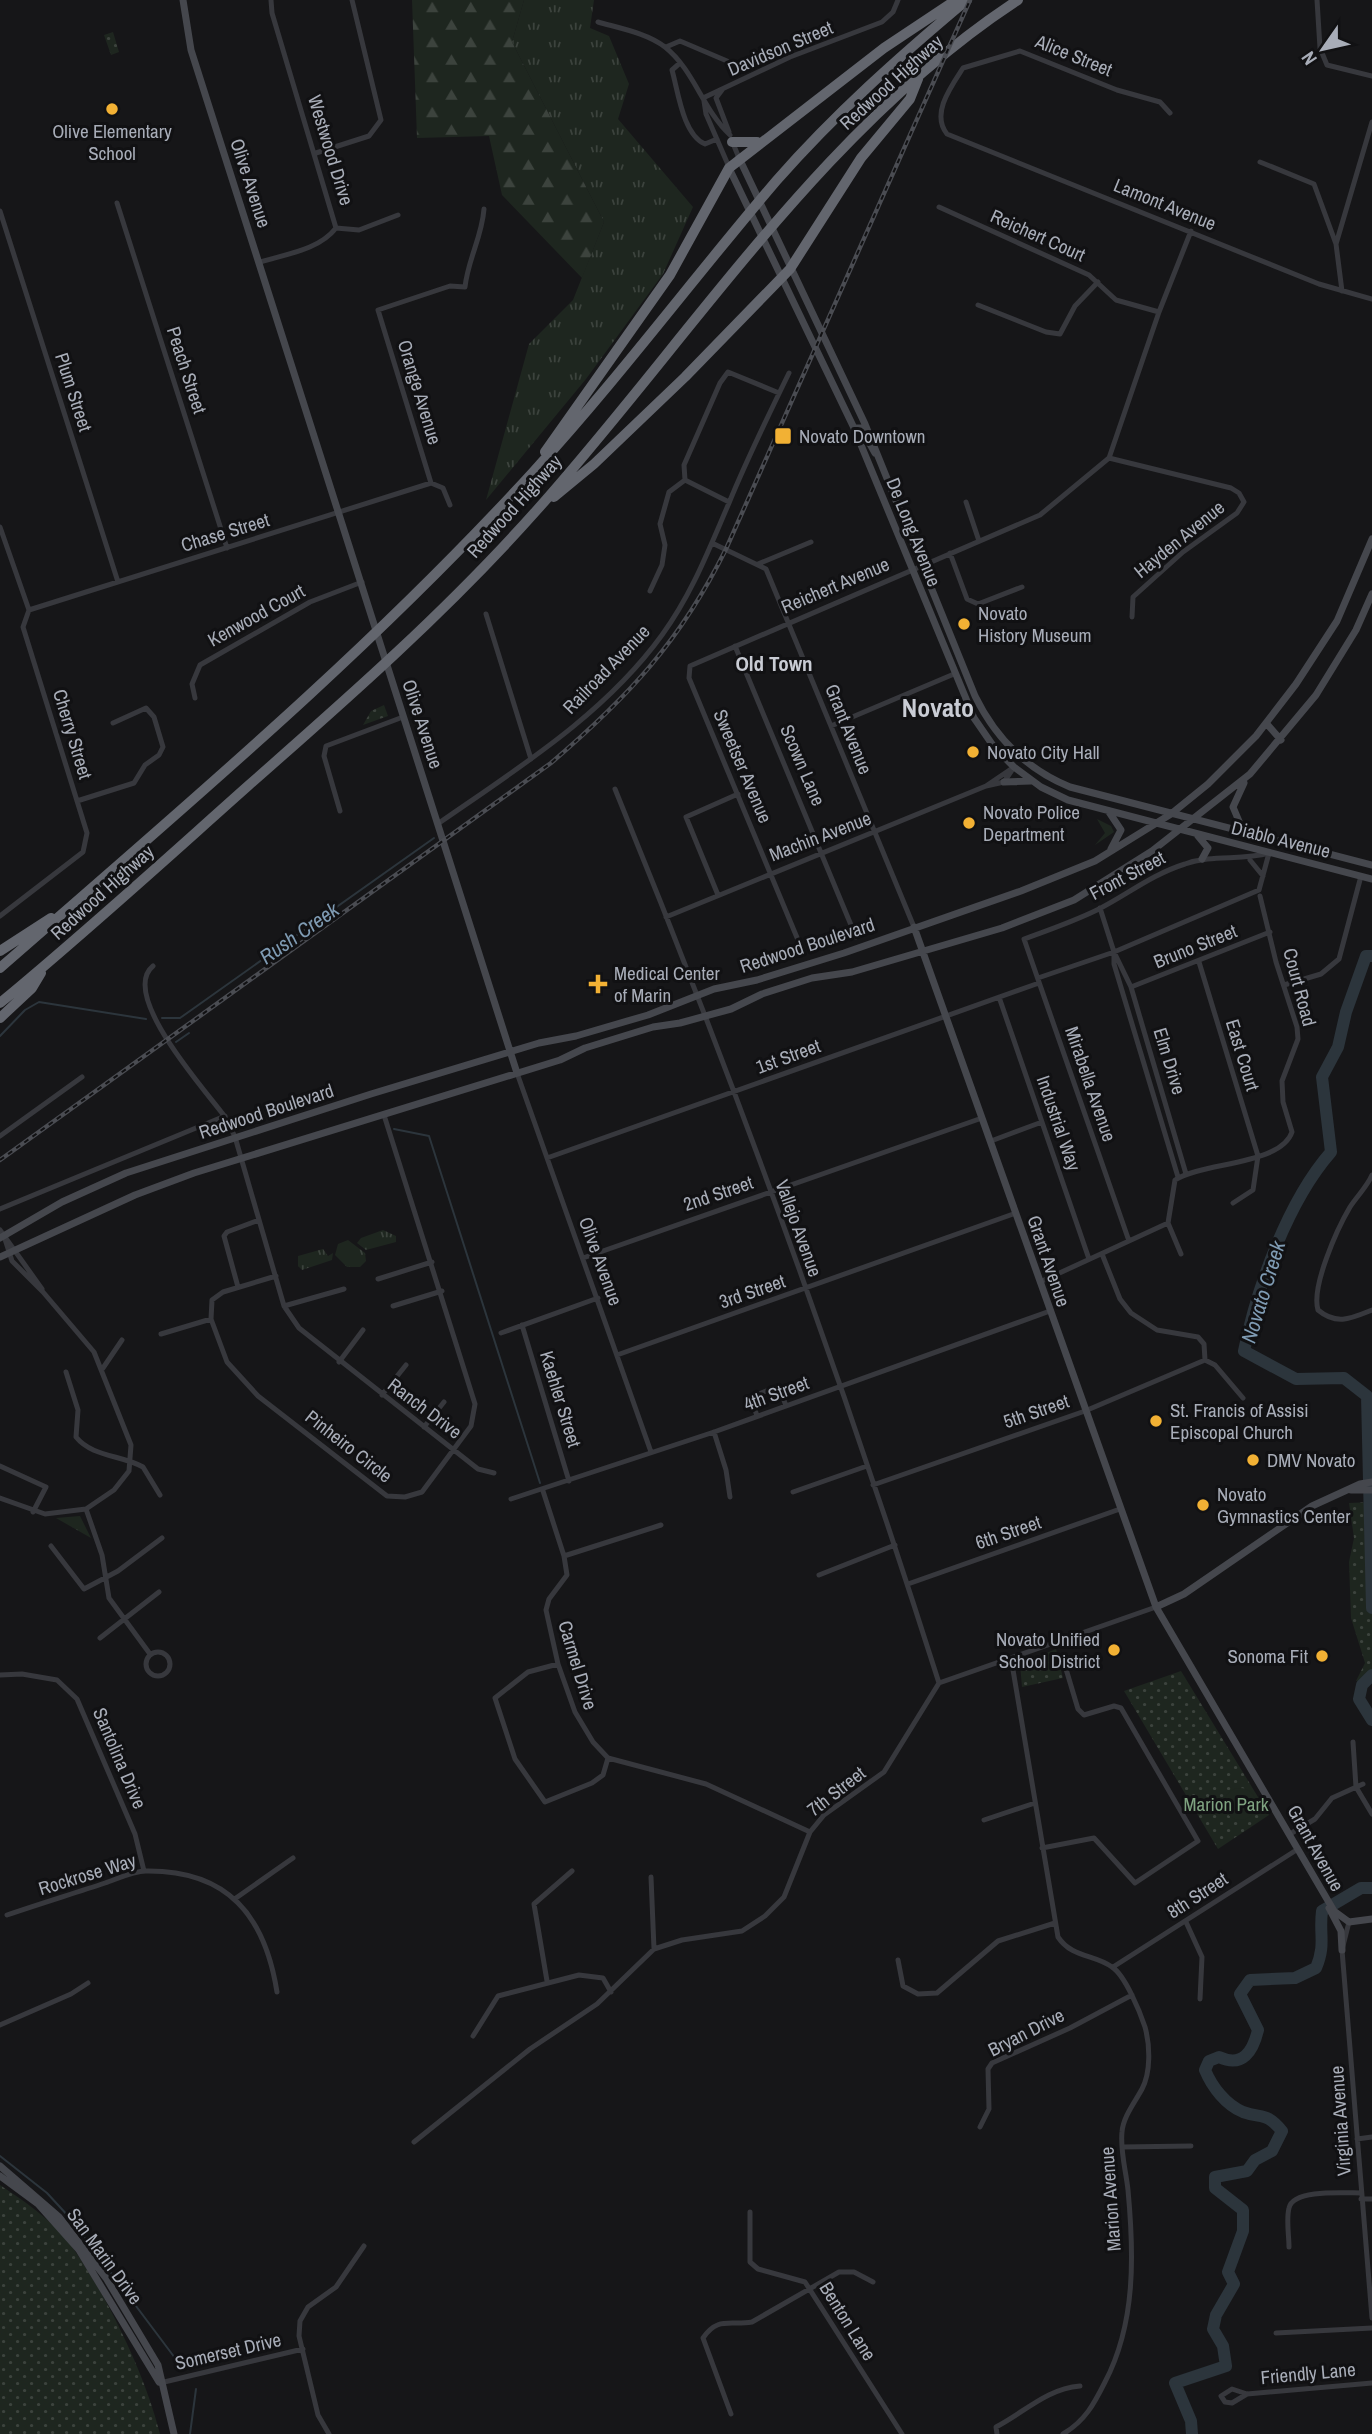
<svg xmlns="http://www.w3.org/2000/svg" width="1372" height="2434" viewBox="0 0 1372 2434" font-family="'Archivo Narrow',sans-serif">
  <defs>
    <pattern id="grass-tufts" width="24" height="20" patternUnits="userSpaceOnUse" patternTransform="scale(1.75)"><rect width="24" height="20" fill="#1e261f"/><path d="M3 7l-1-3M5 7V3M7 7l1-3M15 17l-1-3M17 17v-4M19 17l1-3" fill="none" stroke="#3c433d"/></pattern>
    <pattern id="forest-firs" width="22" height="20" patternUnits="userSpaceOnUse" patternTransform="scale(1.75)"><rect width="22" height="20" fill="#1e261f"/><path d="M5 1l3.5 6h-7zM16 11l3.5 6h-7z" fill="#3c433d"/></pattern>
    <pattern id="park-dots" width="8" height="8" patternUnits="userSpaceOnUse" patternTransform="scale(1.75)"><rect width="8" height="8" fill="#1e261f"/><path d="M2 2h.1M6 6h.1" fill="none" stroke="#3c433d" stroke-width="1.8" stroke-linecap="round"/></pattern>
  </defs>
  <rect width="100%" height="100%" fill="#161618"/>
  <path fill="url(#grass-tufts)" d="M 524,0 L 594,0 L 590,28 L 609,36 L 629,84 L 618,119 L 693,207 L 663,274 L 586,379 L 486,500 L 529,344 L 573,300 L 604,222 L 512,42 Z
    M 1097,819 L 1111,826 L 1114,832 L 1095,845 L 1105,833 Z
    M 383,1230 L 396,1236 L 396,1242 L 366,1250 L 357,1243 L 361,1238 Z
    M 348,1240 L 365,1253 L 366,1261 L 360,1267 L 347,1267 L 335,1255 L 338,1244 Z
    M 323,1249 L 328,1256 L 333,1253 L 332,1260 L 302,1270 L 298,1266 L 298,1256 Z
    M 80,1516 L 91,1538 L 56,1518 Z"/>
  <path fill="url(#forest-firs)" d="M 412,0 L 524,0 L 512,42 L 604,222 L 582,278 L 502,195 L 489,136 L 417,138 Z"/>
  <path fill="url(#park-dots)" d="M 113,32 L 119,52 L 111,55 L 104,35 Z
    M 384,705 L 388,716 L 363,725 L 371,711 Z
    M 1372,1502 L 1372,1679 L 1356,1681 L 1365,1663 L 1351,1618 L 1349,1562 L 1354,1538 L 1349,1503 Z
    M 1056,1649 L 1063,1678 L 1022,1687 L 1020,1664 Z
    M 1181,1671 L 1269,1815 L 1218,1849 L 1124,1691 Z
    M 0,2185 C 24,2201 52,2220 70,2244 C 107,2295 145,2374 160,2434 L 0,2434 Z"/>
  <path fill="#1e261f" d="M1224 1804a16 16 0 1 1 32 0a16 16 0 1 1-32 0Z"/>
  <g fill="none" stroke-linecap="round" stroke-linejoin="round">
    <path stroke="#2c353c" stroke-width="2" d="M 162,1018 L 180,1018 L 434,838
      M 0,1036 L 25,1010 L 39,1002 L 146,1019
      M 176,1042 L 189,1033
      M 394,1129 L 429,1136 L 540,1483
      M 0,2156 L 47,2193 L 70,2218 L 175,2358 L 187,2363
      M 190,2434 L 196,2389"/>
    <path stroke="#2c353c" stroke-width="12" d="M 1372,956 L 1366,956 L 1346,1012 L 1338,1047 L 1322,1077 L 1331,1152 C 1288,1201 1257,1287 1244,1351 L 1296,1379 L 1344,1378 L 1367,1396 L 1372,1608
      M 1372,1675 L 1362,1685 L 1359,1699 L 1372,1720
      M 1192,2434 L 1191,2421 L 1175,2383 L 1226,2366 L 1223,2346 L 1213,2329 L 1216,2315 L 1234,2284 L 1228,2272 L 1243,2231 L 1243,2210 L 1215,2188 L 1215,2177 L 1247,2171 L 1255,2160 L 1272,2151 L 1282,2131 C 1266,2112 1263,2119 1243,2112 C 1226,2105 1212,2087 1205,2070 L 1209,2061 L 1219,2057 C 1243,2068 1253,2051 1258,2030 L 1240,1994 L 1250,1980 L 1295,1978 L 1316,1968 C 1326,1944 1319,1935 1322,1911 L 1361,1888 L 1372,1888"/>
    <path stroke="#37383d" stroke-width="5" d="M 1317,0 L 1320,48 L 1327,65 L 1372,76
      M 598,22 C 619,28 647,33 665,47 C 694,70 703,110 730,135
      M 666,47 L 680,41 L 727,61
      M 680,63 L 672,70 C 678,91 683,135 705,144 L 717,139
      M 722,90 L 716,98 L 729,132
      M 703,98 L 790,57 L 882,22 L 893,12 L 898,0
      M 704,101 L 706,114 L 729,167
      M 1170,113 L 1160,102 L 1117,90 L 1020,51 L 963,68 C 950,88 931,114 947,134 L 1319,284 L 1372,299
      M 732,141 L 739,158
      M 316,153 L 369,136 L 381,120 L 352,0
      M 1260,162 L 1314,184 L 1336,244
      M 117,203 L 227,548
      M 939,207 L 1089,275 L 1116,300 L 1159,312
      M 0,211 L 118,582
      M 336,228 L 359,230 L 398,215
      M 260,262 C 286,254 319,250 336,228 L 272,13 L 271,0
      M 1342,291 L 1336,244 L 1372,122
      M 978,305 L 1046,332 L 1060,334 L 1075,306 L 1098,282
      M 1109,458 L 1231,488 L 1239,493 L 1244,502 L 1237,513 L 1183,552 L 1133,597 L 1132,617
      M 685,480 L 684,465 L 720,383 L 728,372 L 779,393
      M 685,480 L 729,502
      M 431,483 L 378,310 L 450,286 L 465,287 C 468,259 482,237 484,209
      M 431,483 L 443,488 L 450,505
      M 966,502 L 979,541
      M 0,527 L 29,610 L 23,627 L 87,833 L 83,852 L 0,916
      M 712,543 L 766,569 L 914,927
      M 950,553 L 967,599 L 978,604 L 1022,587
      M 758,564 L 811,542
      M 650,591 L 662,565 L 665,545 L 660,524 L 669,492 L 685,480
      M 29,610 L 431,483
      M 486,614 L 531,759
      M 735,646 L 856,937
      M 195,698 L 192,684 L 200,665 L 310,602 L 362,582
      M 831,726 L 954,674
      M 986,786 L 1014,767
      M 615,789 C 735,1082 843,1381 939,1683
      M 77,801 L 134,783 L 145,765 L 159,755 L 163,747 L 154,717 L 146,708 L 113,723
      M 340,811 L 324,756 L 326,746 L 403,717
      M 439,823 C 518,768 604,715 662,635 C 692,594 709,549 729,503 C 747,459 768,416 789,373
      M 1250,860 L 1263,876
      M 718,895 L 686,817 L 738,794
      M 1100,908 L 1114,952 L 1114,964 L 1178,1177
      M 666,917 L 986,786 L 1004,782 L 1014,767
      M 803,952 L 689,678 L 690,666 L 1040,515 L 1109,458 L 1159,312 L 1191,231
      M 1114,952 L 1131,987 L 1186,1174
      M 1199,962 L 1258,1156 L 1253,1190 L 1233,1203
      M 153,966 C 119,994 204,1089 222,1113 C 228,1120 231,1129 235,1137 L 284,1306 L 299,1328 L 478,1469 L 494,1473
      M 1038,978 L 1114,952 L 1259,890 L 1269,853
      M 1284,985 L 1321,974 L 1339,959 L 1361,876
      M 1131,987 L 1270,932
      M 999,997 L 1089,1259
      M 517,1073 L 651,1452
      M 0,1136 L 82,1077
      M 991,1141 L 1042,1122
      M 547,1158 L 1039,983
      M 1372,1175 C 1367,1187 1357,1196 1350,1207 C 1337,1229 1311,1287 1318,1310 C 1337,1326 1352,1318 1372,1310
      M 0,1209 L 225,1116
      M 0,1230 L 42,1289
      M 1129,1241 L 1024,939 C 1049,930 1075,921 1099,909 C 1128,894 1153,874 1185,864 C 1213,854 1241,861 1269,853
      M 1102,1254 L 1120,1299 L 1131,1313 L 1157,1330 L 1198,1337 L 1204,1344 L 1205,1360
      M 1181,1254 L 1168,1223 L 1175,1180 C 1203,1162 1281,1165 1292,1132 L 1283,1102 L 1282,1081 L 1298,1039 L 1297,1027 L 1276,962 L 1260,896
      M 583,1258 L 982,1118
      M 276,1276 L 223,1292 L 212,1300 L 211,1319 L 227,1362 L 258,1396 L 387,1496 L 405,1497 L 422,1492 L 471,1426 L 475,1404 L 384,1115
      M 378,1279 L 432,1262
      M 1040,1282 L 1168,1223
      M 238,1287 L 224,1236 L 227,1232 L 259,1220
      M 284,1306 L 344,1289
      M 393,1306 L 442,1291
      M 522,1325 L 569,1481
      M 501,1333 L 598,1298
      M 161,1334 L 211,1319
      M 617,1355 L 1016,1213
      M 1205,1360 L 1215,1365 L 1243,1398
      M 339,1362 L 363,1330
      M 103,1368 L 122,1340
      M 66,1372 L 78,1410 L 76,1437 C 92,1457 122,1455 143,1467 L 160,1495
      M 382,1395 L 406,1365
      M 757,1416 L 751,1397 L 779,1386 L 786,1406
      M 424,1427 L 444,1402
      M 714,1432 L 726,1470 L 730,1497
      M 0,1466 L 46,1487 L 33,1512
      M 873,1485 L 1085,1411 L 1205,1360
      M 543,1491 L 564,1556 L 567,1575 L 549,1599 L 546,1610 L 558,1664 L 575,1712 L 593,1742 L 608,1758 L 706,1784 L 810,1832
      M 793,1492 L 867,1466
      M 0,1498 L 45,1514 L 86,1509 L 114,1490 L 129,1471 L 131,1445 L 94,1352 L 43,1292 L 12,1261 L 4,1236
      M 511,1499 L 714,1432 L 1050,1311
      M 86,1509 L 102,1555 L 109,1598 L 150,1654
      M 51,1546 L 84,1589 L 118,1571 L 162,1538
      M 564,1556 L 661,1525
      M 819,1575 L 895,1545
      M 908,1584 L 1120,1509
      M 100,1638 L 159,1592
      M146 1664a12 12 0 1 1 24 0a12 12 0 1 1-24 0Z
      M 1011,1658 L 1058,1937 C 1072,1958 1094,1954 1112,1967 C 1125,1975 1140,2012 1145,2027 C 1150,2045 1151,2072 1142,2089 C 1135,2102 1123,2117 1122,2132 C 1120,2151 1126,2171 1128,2190 C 1134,2254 1136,2323 1105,2382 C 1094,2404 1085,2421 1063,2434
      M 558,1664 L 528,1672 L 495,1698 L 515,1759 L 545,1802 L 592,1783 L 603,1775 L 608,1758
      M 0,1675 L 22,1674 L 57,1680 L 77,1699 L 135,1834 L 144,1871
      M 1353,1742 L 1356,1787 L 1372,1814
      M 984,1820 L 1035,1803
      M 1290,1834 L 1315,1819 L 1332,1798 L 1363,1784
      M 1042,1848 L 1094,1838 L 1135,1883 L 1198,1841 L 1121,1708 L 1114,1706 L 1084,1715 L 1078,1709 L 1066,1669
      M 651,1877 L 654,1949
      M 236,1898 L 293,1858
      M 7,1915 C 39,1904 72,1894 105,1883 C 117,1879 133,1871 146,1871 C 228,1870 265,1916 277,1992
      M 1186,1922 L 1202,1957 L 1200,1999
      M 1349,1922 L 1342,1950 L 1372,2318
      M 898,1960 L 903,1986 L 918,1994 L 937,1993 L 998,1941 L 1055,1923
      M 1113,1967 L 1298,1849
      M 547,1981 L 534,1904 L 572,1871
      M 0,2025 L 71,1994 L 88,1983
      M 473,2036 L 498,1996 L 579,1975 L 603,1978 L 611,1992
      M 980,2127 L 989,2109 L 988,2069 L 992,2063 L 1070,2028 L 1132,1995
      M 1357,2139 L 1372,2137
      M 414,2142 L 530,2049 L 597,2004 L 654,1949 L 682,1940 L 742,1931 L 765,1916 L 784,1897 L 810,1832 L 824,1815 L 884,1772 L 939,1683 L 1156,1607
      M 1122,2147 L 1191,2146
      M 1361,2199 L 1372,2199
      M 750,2212 L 750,2262 L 758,2269 L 805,2282 L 902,2434
      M 1289,2247 C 1289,2235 1286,2220 1289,2208 C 1293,2189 1344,2193 1361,2193
      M 1276,2333 L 1372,2328
      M 160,2383 L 303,2349
      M 1247,2394 L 1232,2403 L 1225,2402 L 1221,2396 L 1232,2389 L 1247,2394 L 1372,2383
      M 731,2414 L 703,2338 C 718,2316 730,2326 752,2322 L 839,2272 L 854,2272 L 873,2282
      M 329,2434 L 318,2415 L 299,2336 L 300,2321 L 308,2307 L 336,2287 L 364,2246
      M 997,2434 L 996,2427 C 1025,2412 1046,2389 1080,2386"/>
    <path stroke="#45474d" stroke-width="7" d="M 183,0 L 191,50 L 517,1073
      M 739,158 L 865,424 L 975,696 C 996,739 1026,769 1070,787 L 1372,865
      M 729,168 L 854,428 L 974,718 L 994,747 L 1014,767 L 1041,787 L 1068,800 L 1372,879
      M 854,428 L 861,428 L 875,453
      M 1266,723 L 1281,740
      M 1004,782 L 1031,781
      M 1109,812 L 1121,830 L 1111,849
      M 1244,833 L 1233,807 L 1244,783
      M 1198,836 L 1208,848 L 1202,859
      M 914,927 L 1156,1607 L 1334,1911 L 1349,1922 L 1372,1919
      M 0,1238 L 62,1202 L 126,1173 L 371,1094 L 539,1043 L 576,1036 L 648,1015 L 714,989 L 757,980 L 844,953 L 1021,891 L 1095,861 L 1171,814 L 1208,784 L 1256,736 L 1296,684 L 1337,621 L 1372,539
      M 0,1257 L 135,1195 L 194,1173 L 560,1060 L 585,1048 L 653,1027 L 680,1023 L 731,1009 L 762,994 L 812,978 L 852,972 L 1002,928 L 1074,900 L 1152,851 L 1250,774 L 1316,695 L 1356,630 L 1372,594
      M 1351,1490 L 1372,1490
      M 1156,1607 L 1184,1594 L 1312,1506 L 1360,1484 L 1372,1482
      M 1329,1908 L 1341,1931 L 1342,1950
      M 0,2166 L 59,2217 L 106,2278 L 158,2365 L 174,2434
      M 0,2176 L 38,2204 L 79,2250 L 159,2382"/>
    <path stroke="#63666e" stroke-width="10" d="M 732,142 L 757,142
      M 545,452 L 670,275 L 729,168 L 884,48 L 956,0
      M 554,497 L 594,464 L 685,377 L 790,269 L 861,158 L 910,99 L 918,79
      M 0,951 L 51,918
      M 0,968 C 183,808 370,651 534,471 C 619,378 695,276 777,180 C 835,114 900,56 967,0
      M 0,1003 C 85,933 167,858 249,785 C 348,698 448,610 536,511 C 689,340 823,127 1018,0
      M 0,1018 L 32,988 L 41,973"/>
    <defs>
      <path id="rail" d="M 0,1160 L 551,763 C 628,697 680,642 726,549 L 970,0"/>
    </defs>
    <use href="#rail" stroke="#4a4c52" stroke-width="4.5"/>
    <use href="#rail" stroke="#111113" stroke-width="2" stroke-dasharray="5" stroke-linecap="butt"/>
  </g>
  <g fill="#f2b134" stroke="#111113" stroke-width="2.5">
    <circle cx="112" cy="109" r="7"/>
    <rect x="774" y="427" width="18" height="18" rx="3.5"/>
    <circle cx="964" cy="624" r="7"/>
    <circle cx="973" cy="752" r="7"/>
    <circle cx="969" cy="823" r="7"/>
    <path d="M594.5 973.5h7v7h7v7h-7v7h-7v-7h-7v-7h7z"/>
    <circle cx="1156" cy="1421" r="7"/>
    <circle cx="1253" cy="1460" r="7"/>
    <circle cx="1203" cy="1505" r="7"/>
    <circle cx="1114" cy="1650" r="7"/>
    <circle cx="1322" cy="1656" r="7"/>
  </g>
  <g text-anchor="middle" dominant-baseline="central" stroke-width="6" stroke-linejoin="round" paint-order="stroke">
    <g font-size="19" fill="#a8adb8" stroke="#111113">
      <text transform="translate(780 48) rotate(-23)">Davidson Street</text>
      <text transform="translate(1074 55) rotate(22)">Alice Street</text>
      <text transform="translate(891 82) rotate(-42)">Redwood Highway</text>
      <text transform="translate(331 150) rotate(73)">Westwood Drive</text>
      <text transform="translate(251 183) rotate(72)">Olive Avenue</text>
      <text transform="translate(1165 204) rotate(22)">Lamont Avenue</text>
      <text transform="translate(1038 235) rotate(24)">Reichert Court</text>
      <text transform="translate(187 370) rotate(72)">Peach Street</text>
      <text transform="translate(74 392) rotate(72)">Plum Street</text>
      <text transform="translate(420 392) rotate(73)">Orange Avenue</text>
      <text transform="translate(514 506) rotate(-48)">Redwood Highway</text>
      <text transform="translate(225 532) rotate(-17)">Chase Street</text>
      <text transform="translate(914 532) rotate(68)">De Long Avenue</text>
      <text transform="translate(1179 539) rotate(-39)">Hayden Avenue</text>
      <text transform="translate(835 585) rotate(-23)">Reichert Avenue</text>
      <text transform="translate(256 615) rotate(-29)">Kenwood Court</text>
      <text transform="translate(606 669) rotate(-46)">Railroad Avenue</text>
      <text transform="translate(423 724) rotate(72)">Olive Avenue</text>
      <text transform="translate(849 729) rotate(68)">Grant Avenue</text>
      <text transform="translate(73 734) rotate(73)">Cherry Street</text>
      <text transform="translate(803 765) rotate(67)">Scown Lane</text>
      <text transform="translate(743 766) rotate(67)">Sweetser Avenue</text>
      <text transform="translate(820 836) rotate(-21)">Machin Avenue</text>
      <text transform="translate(1281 839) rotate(14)">Diablo Avenue</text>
      <text transform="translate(1127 875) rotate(-28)">Front Street</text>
      <text transform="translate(102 892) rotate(-42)">Redwood Highway</text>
      <text transform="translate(807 945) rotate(-18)">Redwood Boulevard</text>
      <text transform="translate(1195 946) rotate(-22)">Bruno Street</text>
      <text transform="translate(1300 987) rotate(75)">Court Road</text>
      <text transform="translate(1243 1055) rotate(73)">East Court</text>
      <text transform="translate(788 1056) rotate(-20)">1st Street</text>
      <text transform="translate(1170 1061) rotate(73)">Elm Drive</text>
      <text transform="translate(1091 1084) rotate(71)">Mirabella Avenue</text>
      <text transform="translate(266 1111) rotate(-18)">Redwood Boulevard</text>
      <text transform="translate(1059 1123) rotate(71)">Industrial Way</text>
      <text transform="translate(718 1193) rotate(-19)">2nd Street</text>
      <text transform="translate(799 1228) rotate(70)">Vallejo Avenue</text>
      <text transform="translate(601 1261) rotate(70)">Olive Avenue</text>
      <text transform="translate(1049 1261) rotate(71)">Grant Avenue</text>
      <text transform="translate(752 1291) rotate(-19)">3rd Street</text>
      <text transform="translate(776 1393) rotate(-20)">4th Street</text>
      <text transform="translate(561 1399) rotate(73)">Kaehler Street</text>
      <text transform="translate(425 1408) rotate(37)">Ranch Drive</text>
      <text transform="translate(1036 1411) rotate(-19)">5th Street</text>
      <text transform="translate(349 1446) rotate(38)">Pinheiro Circle</text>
      <text transform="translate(1008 1532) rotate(-19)">6th Street</text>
      <text transform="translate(578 1665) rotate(73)">Carmel Drive</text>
      <text transform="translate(120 1758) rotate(67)">Santolina Drive</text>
      <text transform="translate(836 1791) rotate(-38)">7th Street</text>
      <text transform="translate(1316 1848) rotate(61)">Grant Avenue</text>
      <text transform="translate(87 1874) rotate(-17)">Rockrose Way</text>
      <text transform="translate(1197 1895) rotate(-33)">8th Street</text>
      <text transform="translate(1026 2032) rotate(-27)">Bryan Drive</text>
      <text transform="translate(1340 2121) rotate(-94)">Virginia Avenue</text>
      <text transform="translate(1110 2199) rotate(-94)">Marion Avenue</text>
      <text transform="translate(105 2256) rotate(54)">San Marin Drive</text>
      <text transform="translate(848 2321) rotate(58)">Benton Lane</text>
      <text transform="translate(228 2351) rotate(-13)">Somerset Drive</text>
      <text transform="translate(1308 2373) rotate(-5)">Friendly Lane</text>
    </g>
    <g font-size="19" fill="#a8adb8" stroke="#111113" text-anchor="start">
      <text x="112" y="131" text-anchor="middle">Olive Elementary<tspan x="112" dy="22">School</tspan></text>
      <text x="799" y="436">Novato Downtown</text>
      <text x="978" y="613">Novato<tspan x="978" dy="22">History Museum</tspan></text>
      <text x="987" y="752">Novato City Hall</text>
      <text x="983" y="812">Novato Police<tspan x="983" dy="22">Department</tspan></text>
      <text x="614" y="973">Medical Center<tspan x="614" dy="22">of Marin</tspan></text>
      <text x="1170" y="1410">St. Francis of Assisi<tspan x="1170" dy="22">Episcopal Church</tspan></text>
      <text x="1267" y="1460">DMV Novato</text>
      <text x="1217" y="1494">Novato<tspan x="1217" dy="22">Gymnastics Center</tspan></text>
      <text x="1100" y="1639" text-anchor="end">Novato Unified<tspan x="1100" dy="22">School District</tspan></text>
      <text x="1308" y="1656" text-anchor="end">Sonoma Fit</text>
    </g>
    <g font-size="19" fill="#7fa381" stroke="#111113">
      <text x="1226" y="1804">Marion Park</text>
    </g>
    <g font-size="21" font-weight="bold" fill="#c9ccd4" stroke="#111113">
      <text x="774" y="663">Old Town</text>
    </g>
    <g font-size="21" font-style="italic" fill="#7f9bb3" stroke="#111113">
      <text transform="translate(299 933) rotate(-35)">Rush Creek</text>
      <text transform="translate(1263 1292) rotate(-73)">Novato Creek</text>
    </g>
    <g font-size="26" font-weight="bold" fill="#c9ccd4" stroke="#111113">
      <text x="938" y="707">Novato</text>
    </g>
  </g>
  <g transform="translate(1323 49) rotate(236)" stroke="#111113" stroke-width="5" paint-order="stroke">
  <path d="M0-5L12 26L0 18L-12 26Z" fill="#a8adb8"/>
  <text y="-10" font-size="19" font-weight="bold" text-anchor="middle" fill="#a8adb8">N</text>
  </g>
</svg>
